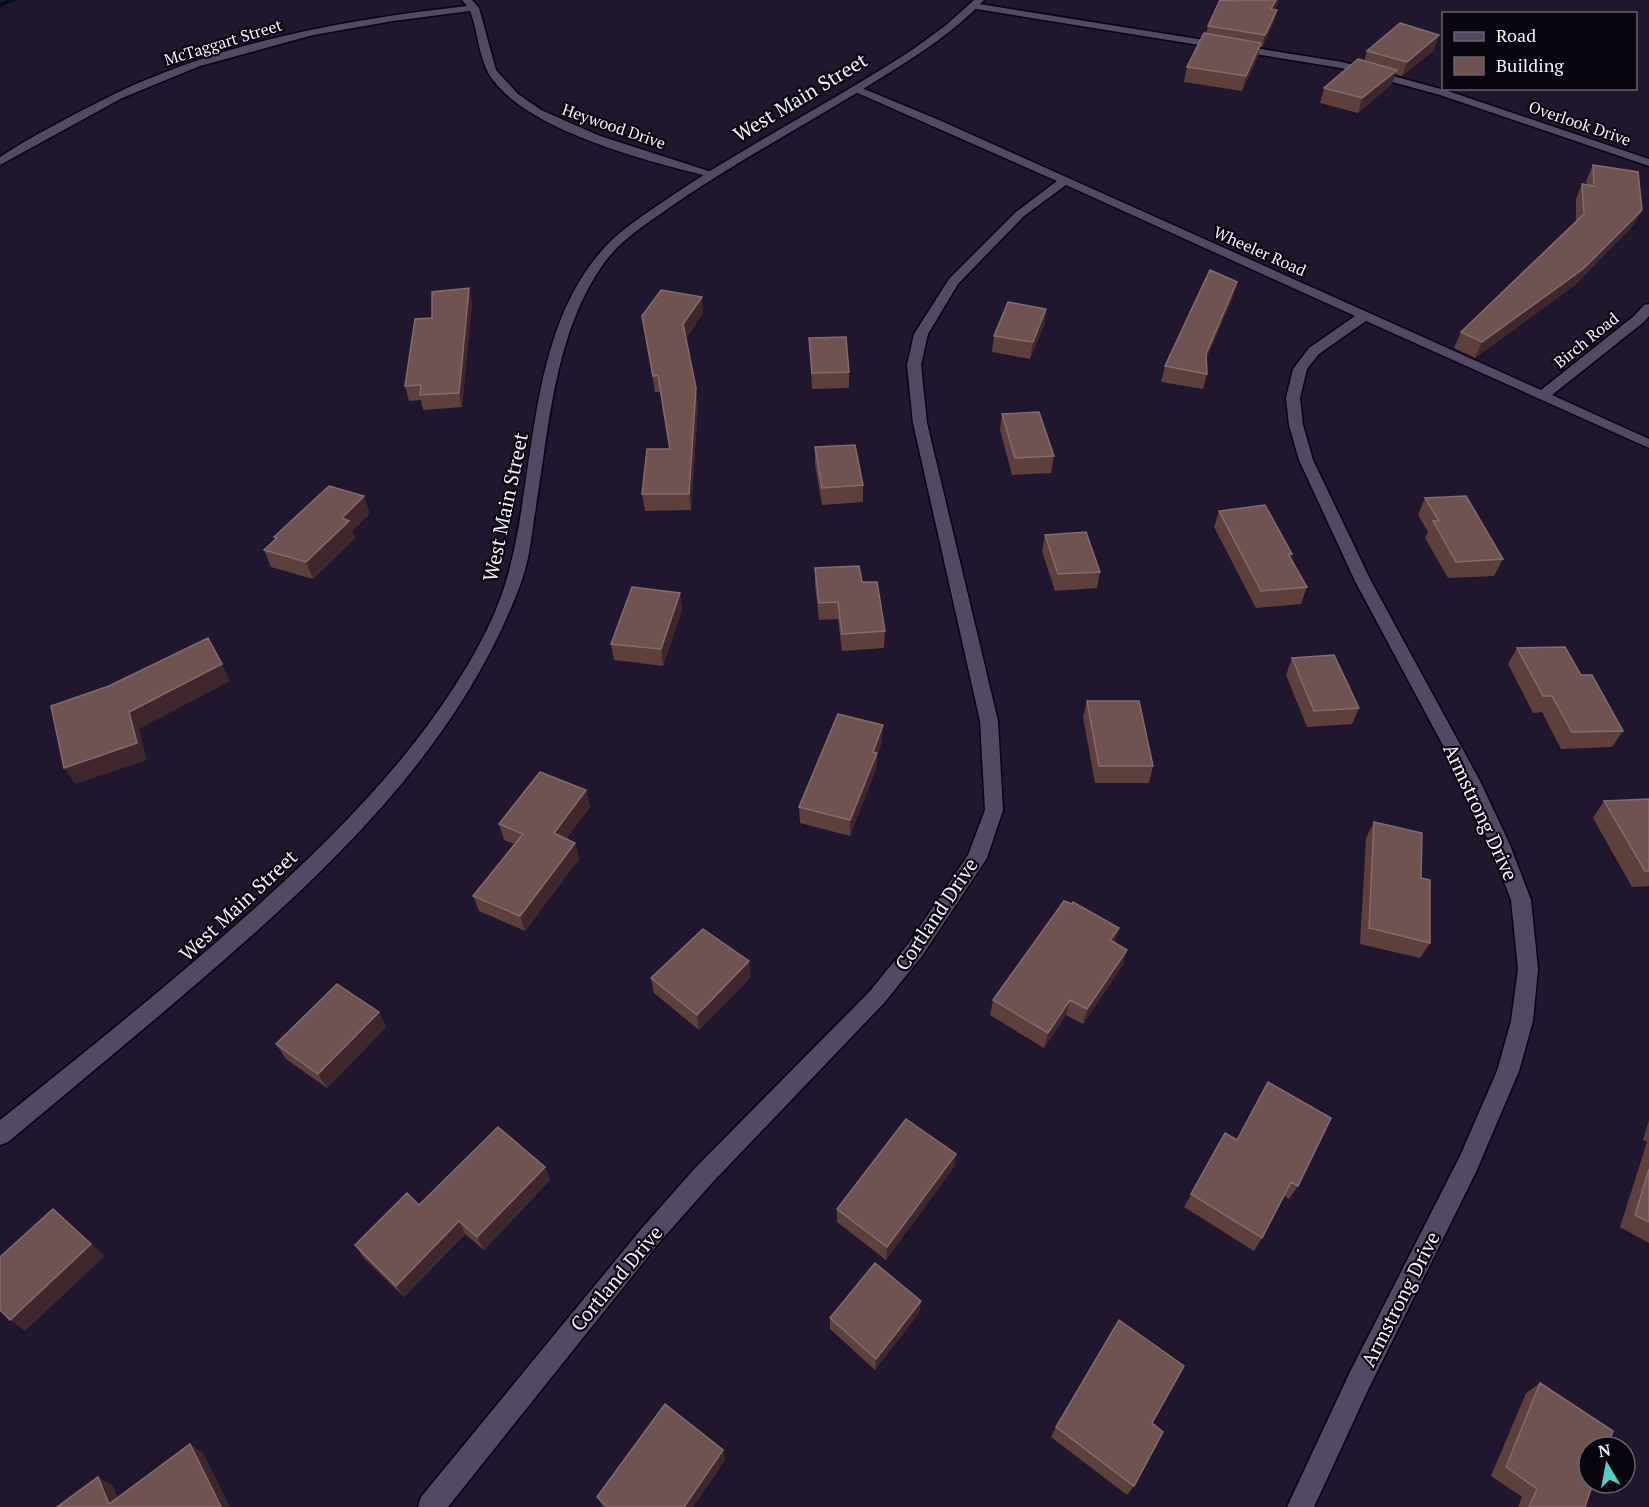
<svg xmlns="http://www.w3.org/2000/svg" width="1649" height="1507" viewBox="0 0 1649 1507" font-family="'PT Serif',serif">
  <rect width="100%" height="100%" fill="#20162e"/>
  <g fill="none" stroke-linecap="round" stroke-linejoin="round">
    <path fill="#030e15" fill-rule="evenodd" d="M 8,0 L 17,0 L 0,7 L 0,3 Z"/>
    <defs>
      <path id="street" d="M 462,0 L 472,0 L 479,8 L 496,70 L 518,94 L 541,110 L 600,136 L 718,174 L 712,177 C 650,162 532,132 493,80 C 478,60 479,33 470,11 L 393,21 L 313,35 L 200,66 L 122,98 L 0,165 L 0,157 C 24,141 49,128 75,114 C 101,101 126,87 153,77 C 253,36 360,18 467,6 Z
        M 973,3 L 1342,62 L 1448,91 L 1649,159 L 1649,166 L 1440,95 L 1341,68 L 970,8 L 968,6 Z
        M 857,86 L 939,120 L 1541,390 L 1634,316 L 1644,305 L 1649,304 L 1649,316 L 1644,322 L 1552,395 L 1649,439 L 1649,448 L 1366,321 L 1319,354 L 1307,369 L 1300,398 L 1303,425 L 1313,460 L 1371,581 L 1480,781 L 1510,845 L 1531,900 L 1538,969 L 1533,1021 L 1519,1071 L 1476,1172 L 1368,1390 L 1314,1507 L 1287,1507 L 1350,1372 L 1460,1156 L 1497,1071 L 1511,1021 L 1518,969 L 1511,900 L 1490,845 L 1462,781 L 1355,581 L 1299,460 L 1289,425 L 1286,398 L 1293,369 L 1309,348 L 1355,316 L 1066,185 L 1024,216 L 958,284 L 928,334 L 921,365 L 927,423 L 998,721 L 1003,810 L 987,858 L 922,956 L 884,1003 L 712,1183 L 658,1244 L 448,1507 L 418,1507 L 421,1497 L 642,1228 L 696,1167 L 870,991 L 908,944 L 968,855 L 985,810 L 980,721 L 913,423 L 907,365 L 914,334 L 949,279 L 1016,212 L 1057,181 L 853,91 L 852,89 Z"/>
      <path id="secondary" d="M 974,0 L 984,0 C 956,31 919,54 884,76 C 815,120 743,157 676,203 C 651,221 622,238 604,263 C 552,336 549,434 534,519 C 531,542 528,566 519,588 C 458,749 329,870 201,980 C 137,1035 73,1088 8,1142 L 0,1145 L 0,1120 C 86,1051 173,982 255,908 C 329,841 402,769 456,684 C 478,650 499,610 509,571 C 536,469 528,340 598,255 C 618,230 647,213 673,195 C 750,143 834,101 912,50 L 945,26 Z"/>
    </defs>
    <use href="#street" stroke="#0a0215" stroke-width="3"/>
    <use href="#secondary" stroke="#0a0215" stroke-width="3"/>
    <use href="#street" fill="#534965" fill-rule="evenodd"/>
    <use href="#secondary" fill="#534965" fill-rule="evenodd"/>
  </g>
  <path fill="#5d403c" d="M 1279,0 L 1274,10 L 1274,22 L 1262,47 L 1260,47 L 1258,57 L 1242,91 L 1184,82 L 1187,67 L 1206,34 L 1208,26 L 1235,1 Z
    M 1434,50 L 1402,76 L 1395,74 L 1392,84 L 1358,113 L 1320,103 L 1324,88 L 1364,61 L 1367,51 Z
    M 1593,165 L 1634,225 L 1575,285 L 1475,358 L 1454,348 L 1461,332 L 1576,221 L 1576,199 L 1582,184 L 1587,184 L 1586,181 Z
    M 1233,297 L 1206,359 L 1207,374 L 1203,389 L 1161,382 L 1165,366 Z
    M 472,302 L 462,407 L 423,410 L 421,400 L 409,401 L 405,386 L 432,318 Z
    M 1046,309 L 1044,325 L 1030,359 L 992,352 L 994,336 Z
    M 703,313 L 686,338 L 698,405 L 691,510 L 645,511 L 642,494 L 669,449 L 660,392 L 655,392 L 642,316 Z
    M 809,338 L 849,372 L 849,388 L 812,389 Z
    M 1002,414 L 1054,456 L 1051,473 L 1012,475 L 1000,430 Z
    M 815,447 L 863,485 L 863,502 L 822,505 L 815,464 Z
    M 1425,498 L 1503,559 L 1494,576 L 1448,578 L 1425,538 L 1428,532 L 1418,515 Z
    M 1219,511 L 1292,554 L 1291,557 L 1307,587 L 1301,604 L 1256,608 L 1214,527 Z
    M 370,513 L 352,531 L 355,538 L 313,579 L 271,567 L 264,550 L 275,539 L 274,537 Z
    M 1045,535 L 1100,572 L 1097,588 L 1055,591 L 1042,551 Z
    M 815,568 L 862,582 L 885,631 L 884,648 L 842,651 L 838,619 L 819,620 L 815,585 Z
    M 680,593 L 682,610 L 663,666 L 614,660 L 611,644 Z
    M 1517,648 L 1581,675 L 1623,731 L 1612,747 L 1561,749 L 1542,712 L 1533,713 L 1508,664 Z
    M 1292,658 L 1359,708 L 1352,724 L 1307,727 L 1286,675 Z
    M 1087,701 L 1153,766 L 1149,783 L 1095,783 L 1083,717 Z
    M 882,741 L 877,755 L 876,769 L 850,836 L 800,823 L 799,807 Z
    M 586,790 L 590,807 L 566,839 L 575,843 L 579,859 L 525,931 L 479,911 L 473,896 L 514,844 L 504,840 L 499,824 Z
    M 1649,799 L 1649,886 L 1632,887 L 1593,818 L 1604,801 Z
    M 1374,822 L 1421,878 L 1430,943 L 1420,958 L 1360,944 L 1366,838 Z
    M 1119,928 L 1114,943 L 1123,965 L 1083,1024 L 1066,1015 L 1044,1048 L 990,1015 L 993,1000 Z
    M 751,977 L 699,1030 L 654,993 L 651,978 Z
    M 386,1027 L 327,1088 L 286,1059 L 276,1044 Z
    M 1649,1120 L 1649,1243 L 1620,1227 L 1647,1142 L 1643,1140 Z
    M 1225,1133 L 1298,1186 L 1289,1199 L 1284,1196 L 1262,1238 L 1254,1251 L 1184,1207 Z
    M 956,1154 L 954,1167 L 886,1260 L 837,1222 L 837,1209 Z
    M 545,1167 L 550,1180 L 484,1250 L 465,1234 L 404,1297 L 363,1257 L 355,1245 L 419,1205 Z
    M 921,1301 L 919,1313 L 875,1370 L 830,1329 L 830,1318 Z
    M 1540,1383 L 1585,1507 L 1518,1507 L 1522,1497 L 1491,1476 L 1526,1393 Z
    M 1152,1423 L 1134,1486 L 1127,1495 L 1051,1437 L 1056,1427 Z
    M 723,1450 L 725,1460 L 693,1507 L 603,1507 L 597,1497 Z"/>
  <path fill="#3e272d" d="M 1276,0 L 1279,0 L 1268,21 L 1271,9 Z
    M 1277,10 L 1274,22 L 1262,47 L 1265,35 Z
    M 1439,35 L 1434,50 L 1402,76 L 1407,62 Z
    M 1261,43 L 1258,57 L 1242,91 L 1246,76 Z
    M 1397,70 L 1392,84 L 1358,113 L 1362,98 Z
    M 1642,210 L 1634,225 L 1575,285 L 1475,358 L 1482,342 Z
    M 1237,282 L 1233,297 L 1202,369 L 1206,354 Z
    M 469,288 L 472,302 L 462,407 L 459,393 Z
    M 702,297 L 703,313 L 685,340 L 683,324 Z
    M 1046,309 L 1044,325 L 1030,359 L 1033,342 Z
    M 696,388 L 698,405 L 691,510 L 689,494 Z
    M 364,496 L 370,513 L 352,531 L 355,538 L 313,579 L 306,562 L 342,518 Z
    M 680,593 L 682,610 L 663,666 L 661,649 Z
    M 222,664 L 230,681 L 139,729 L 147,760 L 75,784 L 64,768 L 129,712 Z
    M 883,725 L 882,741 L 877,755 L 876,769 L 850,836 L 850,820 L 873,752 Z
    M 586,790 L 590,807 L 558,850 L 554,833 Z
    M 575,843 L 579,859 L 525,931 L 520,916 Z
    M 1119,928 L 1114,943 L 1110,940 Z
    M 1127,950 L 1123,965 L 1083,1024 L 1087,1009 Z
    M 749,961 L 751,977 L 699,1030 L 697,1015 Z
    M 1070,1000 L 1066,1015 L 1044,1048 L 1048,1033 Z
    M 379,1012 L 386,1027 L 327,1088 L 318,1074 Z
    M 956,1154 L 954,1167 L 886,1260 L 887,1247 Z
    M 545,1167 L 550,1180 L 484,1250 L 477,1237 Z
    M 53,1209 L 105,1256 L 25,1331 L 10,1320 Z
    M 459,1221 L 465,1234 L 404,1297 L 396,1286 Z
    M 921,1301 L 919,1313 L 875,1370 L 876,1359 Z
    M 190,1444 L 203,1453 L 230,1507 L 221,1507 Z
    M 723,1450 L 725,1460 L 693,1507 L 684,1507 Z
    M 98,1477 L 113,1486 L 122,1507 L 109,1504 Z"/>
  <path fill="#6e5351" stroke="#836c6c" stroke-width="1.5" d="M 1220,0 L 1235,1 L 1236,0 L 1276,0 L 1271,9 L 1277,10 L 1265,35 L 1208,26 Z
    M 1400,23 L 1439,35 L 1407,62 L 1367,51 Z
    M 1204,33 L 1261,43 L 1246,76 L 1187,67 Z
    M 1358,59 L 1397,70 L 1362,98 L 1324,88 Z
    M 1593,165 L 1638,172 L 1642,210 L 1583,269 L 1482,342 L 1461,332 L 1584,214 L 1582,184 L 1594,186 Z
    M 1210,270 L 1237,282 L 1206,354 L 1207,374 L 1165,366 Z
    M 469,288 L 459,393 L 420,395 L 421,385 L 405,386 L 415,319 L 432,318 L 432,292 Z
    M 661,290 L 702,297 L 683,324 L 696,388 L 689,494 L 642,494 L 647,449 L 670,449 L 658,375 L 653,376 L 642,316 Z
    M 1008,302 L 1046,309 L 1033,342 L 994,336 Z
    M 846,337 L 849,372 L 812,373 L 809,338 Z
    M 1039,412 L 1054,456 L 1015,458 L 1002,414 Z
    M 855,445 L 863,485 L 822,488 L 815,447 Z
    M 329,486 L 364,496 L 342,518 L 349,521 L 306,562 L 264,550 L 277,538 L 274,537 Z
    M 1466,496 L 1503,559 L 1456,562 L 1433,521 L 1439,521 L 1425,498 Z
    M 1265,505 L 1292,554 L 1288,554 L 1307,587 L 1261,591 L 1219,511 Z
    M 1086,532 L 1100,572 L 1058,574 L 1045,535 Z
    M 859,566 L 862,582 L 877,582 L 885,631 L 842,634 L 838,602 L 819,603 L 815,568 Z
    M 632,587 L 680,593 L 661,649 L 611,644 Z
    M 208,638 L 222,664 L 129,712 L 137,743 L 64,768 L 51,706 L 109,686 Z
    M 1565,647 L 1581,675 L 1592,675 L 1623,731 L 1572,732 L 1552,696 L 1543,696 L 1517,648 Z
    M 1334,655 L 1359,708 L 1314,711 L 1292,658 Z
    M 1087,701 L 1139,701 L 1153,766 L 1099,766 Z
    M 838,714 L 883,725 L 873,752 L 877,753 L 850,820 L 799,807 Z
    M 540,772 L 586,790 L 554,833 L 575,843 L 520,916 L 473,896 L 523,834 L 499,824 Z
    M 1649,799 L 1649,871 L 1645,871 L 1604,801 Z
    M 1374,822 L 1422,833 L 1421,878 L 1430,880 L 1430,943 L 1369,928 Z
    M 1064,901 L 1072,904 L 1073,902 L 1119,928 L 1110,940 L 1127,950 L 1087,1009 L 1070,1000 L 1048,1033 L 993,1000 Z
    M 703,929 L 749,961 L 697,1015 L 651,978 Z
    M 337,984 L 379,1012 L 318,1074 L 276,1044 Z
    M 1268,1082 L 1331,1118 L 1298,1186 L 1291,1182 L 1262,1238 L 1191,1194 L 1225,1133 L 1237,1140 Z
    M 906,1119 L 956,1154 L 887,1247 L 837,1209 Z
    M 498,1127 L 545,1167 L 477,1237 L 459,1221 L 396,1286 L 355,1245 L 407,1193 L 419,1205 Z
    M 1649,1169 L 1649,1222 L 1635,1215 Z
    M 53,1209 L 91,1244 L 10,1320 L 0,1310 L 0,1257 Z
    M 875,1263 L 921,1301 L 876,1359 L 830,1318 Z
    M 1119,1320 L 1184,1366 L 1152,1423 L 1163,1432 L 1134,1486 L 1056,1427 Z
    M 1540,1383 L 1613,1431 L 1607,1447 L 1589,1447 L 1589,1483 L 1593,1483 L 1585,1507 L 1529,1507 L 1537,1489 L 1506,1467 Z
    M 665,1404 L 723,1450 L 684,1507 L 608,1507 L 597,1497 Z
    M 190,1444 L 221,1507 L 57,1507 L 98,1477 L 109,1504 Z"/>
  <g text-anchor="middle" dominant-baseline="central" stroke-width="4.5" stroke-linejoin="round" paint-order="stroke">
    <g font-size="16" fill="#f5f0fe" stroke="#08050e">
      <text transform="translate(223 42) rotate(-17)">McTaggart Street</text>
      <text transform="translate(1580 123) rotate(19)">Overlook Drive</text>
      <text transform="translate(614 126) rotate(19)">Heywood Drive</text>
      <text transform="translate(1260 251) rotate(24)">Wheeler Road</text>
      <text transform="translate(1586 340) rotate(-39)">Birch Road</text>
    </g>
    <g font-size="20" fill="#f5f0fe" stroke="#08050e">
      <text transform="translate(800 97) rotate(-31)">West Main Street</text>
      <text transform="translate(505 507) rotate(-78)">West Main Street</text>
      <text transform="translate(1481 812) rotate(65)">Armstrong Drive</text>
      <text transform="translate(238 905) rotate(-43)">West Main Street</text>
      <text transform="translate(936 914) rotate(-56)">Cortland Drive</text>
      <text transform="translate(616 1278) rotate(-50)">Cortland Drive</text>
      <text transform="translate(1400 1299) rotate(-63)">Armstrong Drive</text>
    </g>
  </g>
  <rect x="1442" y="12" width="195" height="78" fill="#08050e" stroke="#67636e" stroke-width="1.5"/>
  <rect x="1454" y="32" width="30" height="9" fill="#534965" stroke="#67636e" stroke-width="1.5"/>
  <text x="1496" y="42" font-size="18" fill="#f5f0fe">Road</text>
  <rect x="1454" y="57" width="30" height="18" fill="#6e5351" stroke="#67636e" stroke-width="1.5"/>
  <text x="1496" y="72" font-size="18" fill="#f5f0fe">Building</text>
  <g transform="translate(1607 1465) rotate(350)"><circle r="28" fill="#08050e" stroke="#67636e" stroke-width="1.5"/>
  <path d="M0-4.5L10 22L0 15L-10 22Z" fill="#56cec4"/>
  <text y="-9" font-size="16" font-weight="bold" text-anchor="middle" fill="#f5f0fe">N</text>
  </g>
</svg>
